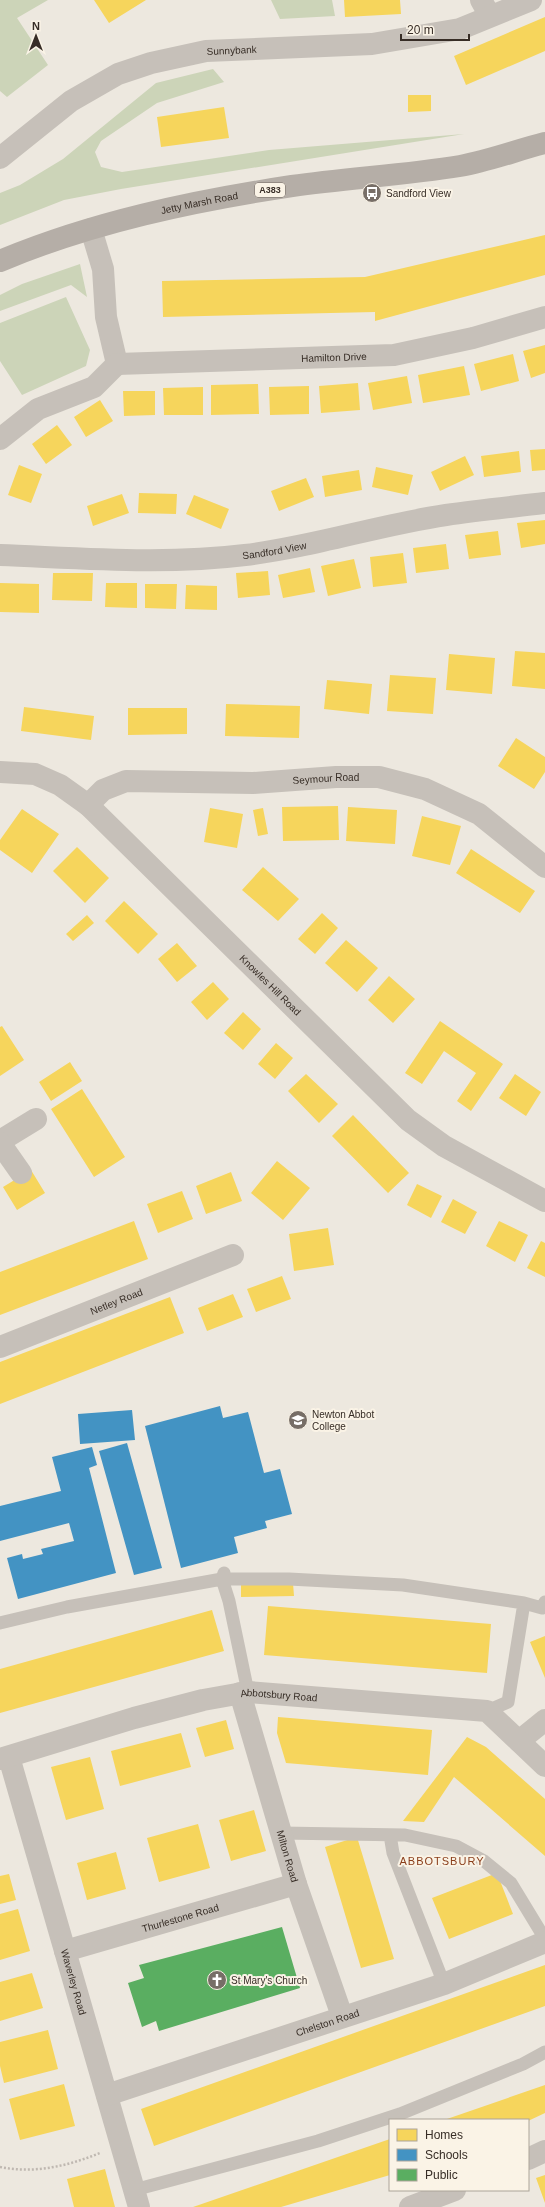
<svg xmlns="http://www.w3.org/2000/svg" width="545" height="2207" viewBox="0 0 545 2207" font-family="Helvetica,sans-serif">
  <rect width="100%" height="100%" fill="#ede8df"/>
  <path fill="#ccd4b8" d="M 0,0 L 48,0 L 17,18 L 48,65 L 7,97 L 0,91 Z
    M 271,0 L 332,0 L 335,16 L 280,19 Z
    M 213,69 L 224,82 L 157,103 L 101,141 L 95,152 L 101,167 L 122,172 L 269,150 L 464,134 L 121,189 L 64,200 L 0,225 L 0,193 L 20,185 L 63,159 L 156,83 Z
    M 80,264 L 87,297 L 71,285 L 0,311 L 0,295 L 22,284 Z
    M 66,297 L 90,350 L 86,366 L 22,395 L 0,361 L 0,323 Z"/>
  <path fill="#f6d55c" d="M 94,0 L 146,0 L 109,23 Z
    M 344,0 L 400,0 L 401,14 L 345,17 Z
    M 545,17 L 545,51 L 466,85 L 454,56 Z
    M 408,95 L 431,95 L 431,111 L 408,112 Z
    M 224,107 L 229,138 L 161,147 L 157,117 Z
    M 545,235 L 545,275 L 375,321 L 375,312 L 163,317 L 162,281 L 365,277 Z
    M 545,345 L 545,373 L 531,378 L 523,351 Z
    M 513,354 L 519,381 L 481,391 L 474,364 Z
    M 464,366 L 470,395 L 423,403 L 418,375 Z
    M 407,376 L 412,403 L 373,410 L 368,383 Z
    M 358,383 L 360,410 L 321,413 L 319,386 Z
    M 258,384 L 259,414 L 211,415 L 211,385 Z
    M 309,386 L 309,414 L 270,415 L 269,387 Z
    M 203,387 L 203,415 L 164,415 L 163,388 Z
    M 123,391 L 155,391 L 155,415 L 124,416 Z
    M 100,400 L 113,421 L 86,437 L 74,417 Z
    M 57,425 L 72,445 L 46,464 L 32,444 Z
    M 545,449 L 545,470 L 532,471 L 530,450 Z
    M 519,451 L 521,472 L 484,477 L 481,456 Z
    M 465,456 L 474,475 L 440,491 L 431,472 Z
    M 19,465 L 42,474 L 31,503 L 8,495 Z
    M 376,467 L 413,475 L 408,495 L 372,487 Z
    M 359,470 L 362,490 L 325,497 L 322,476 Z
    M 306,478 L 314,497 L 279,511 L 271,491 Z
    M 139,493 L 177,494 L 176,514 L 138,513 Z
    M 122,494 L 129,513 L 93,526 L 87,506 Z
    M 194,495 L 229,509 L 221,529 L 186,514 Z
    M 545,520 L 545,544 L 521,548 L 517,523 Z
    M 498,531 L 501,555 L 469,559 L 465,535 Z
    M 446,544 L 449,569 L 416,573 L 413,548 Z
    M 403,553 L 407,583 L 373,587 L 370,557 Z
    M 354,559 L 361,588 L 328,596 L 321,566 Z
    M 310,568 L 315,592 L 283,598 L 278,575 Z
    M 268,571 L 270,595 L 238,598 L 236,573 Z
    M 53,573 L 93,573 L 92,601 L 52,600 Z
    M 0,583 L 39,584 L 39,613 L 0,612 Z
    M 106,583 L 137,583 L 137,608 L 105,607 Z
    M 145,584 L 177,584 L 176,609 L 145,608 Z
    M 186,585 L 217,586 L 217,610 L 185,609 Z
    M 515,651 L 545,653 L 545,689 L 512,686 Z
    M 449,654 L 495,658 L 492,694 L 446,690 Z
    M 390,675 L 436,678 L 433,714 L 387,711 Z
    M 327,680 L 372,684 L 369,714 L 324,709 Z
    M 226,704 L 300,706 L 299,738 L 225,736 Z
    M 24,707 L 94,716 L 91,740 L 21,731 Z
    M 128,708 L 187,708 L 187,734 L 128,735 Z
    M 516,738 L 545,757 L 545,772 L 534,789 L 498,766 Z
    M 338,806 L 339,840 L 283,841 L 282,807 Z
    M 348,807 L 397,810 L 395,844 L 346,841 Z
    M 210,808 L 243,814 L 237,848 L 204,842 Z
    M 263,808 L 268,834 L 258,836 L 253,810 Z
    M 22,809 L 59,834 L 32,873 L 0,850 L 0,840 Z
    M 422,816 L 461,826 L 450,865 L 412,856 Z
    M 77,847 L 109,878 L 85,903 L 53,871 Z
    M 471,849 L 535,891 L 520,913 L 456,873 Z
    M 263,867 L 299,899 L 278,921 L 242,890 Z
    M 124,901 L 158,934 L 138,954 L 105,921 Z
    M 322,913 L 338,928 L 315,954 L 298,939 Z
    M 87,915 L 94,923 L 73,941 L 66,934 Z
    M 346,940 L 378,968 L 357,992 L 325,963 Z
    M 177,943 L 197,966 L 177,982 L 158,959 Z
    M 389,976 L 415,999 L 393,1023 L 368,1000 Z
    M 213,982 L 229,999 L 207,1020 L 191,1002 Z
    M 243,1012 L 261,1029 L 243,1050 L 224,1033 Z
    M 440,1021 L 503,1064 L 471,1111 L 457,1101 L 476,1073 L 444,1051 L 422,1084 L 405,1073 Z
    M 2,1026 L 24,1060 L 0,1076 L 0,1027 Z
    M 276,1043 L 293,1058 L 275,1079 L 258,1064 Z
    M 70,1062 L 82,1081 L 51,1101 L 39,1082 Z
    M 306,1074 L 338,1104 L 319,1123 L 288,1091 Z
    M 515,1074 L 541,1092 L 526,1116 L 499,1098 Z
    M 82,1089 L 125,1157 L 94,1177 L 51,1109 Z
    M 353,1115 L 409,1173 L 388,1193 L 332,1136 Z
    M 277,1161 L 310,1188 L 283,1220 L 251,1193 Z
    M 31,1170 L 45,1193 L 17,1210 L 3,1187 Z
    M 231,1172 L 242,1201 L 206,1214 L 196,1186 Z
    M 417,1184 L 442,1196 L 431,1218 L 407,1205 Z
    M 182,1191 L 193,1219 L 158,1233 L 147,1204 Z
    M 453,1199 L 477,1212 L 465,1234 L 441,1222 Z
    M 134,1221 L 148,1259 L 0,1315 L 0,1272 Z
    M 499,1221 L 528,1235 L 515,1262 L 486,1246 Z
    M 328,1228 L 334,1265 L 294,1271 L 289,1234 Z
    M 541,1241 L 545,1243 L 545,1277 L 527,1268 Z
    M 282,1276 L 291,1299 L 256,1312 L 247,1289 Z
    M 233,1294 L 243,1317 L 207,1331 L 198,1308 Z
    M 170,1297 L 184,1333 L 0,1404 L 0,1362 Z
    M 293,1583 L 294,1596 L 241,1597 L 241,1585 Z
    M 268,1606 L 491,1624 L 487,1673 L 264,1655 Z
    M 212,1610 L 224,1651 L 0,1713 L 0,1669 Z
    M 545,1636 L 545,1678 L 530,1642 Z
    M 278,1717 L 432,1730 L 428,1775 L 286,1763 L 277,1733 Z
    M 226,1720 L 234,1749 L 205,1757 L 196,1728 Z
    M 181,1733 L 191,1767 L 120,1786 L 111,1751 Z
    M 467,1737 L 486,1747 L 545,1799 L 545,1856 L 454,1777 L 424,1822 L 403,1821 Z
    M 90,1757 L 104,1809 L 66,1820 L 51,1767 Z
    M 254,1810 L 266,1851 L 231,1861 L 219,1820 Z
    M 198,1824 L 210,1868 L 159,1882 L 147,1838 Z
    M 357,1837 L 394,1959 L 361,1968 L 325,1847 Z
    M 116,1852 L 126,1889 L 87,1900 L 77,1863 Z
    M 497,1873 L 513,1914 L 449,1939 L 432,1898 Z
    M 9,1874 L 16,1900 L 0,1904 L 0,1876 Z
    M 18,1909 L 30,1951 L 0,1960 L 0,1914 Z
    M 545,1965 L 545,2006 L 154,2146 L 141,2109 Z
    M 32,1973 L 43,2008 L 0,2021 L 0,1982 Z
    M 48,2030 L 58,2069 L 4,2083 L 0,2066 L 0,2042 Z
    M 64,2084 L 75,2126 L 20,2140 L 9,2099 Z
    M 545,2085 L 545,2113 L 528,2121 L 444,2120 Z
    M 390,2139 L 390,2175 L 281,2207 L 193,2207 Z
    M 105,2169 L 115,2207 L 74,2207 L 67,2179 Z
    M 545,2175 L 545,2203 L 536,2178 Z"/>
  <path fill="#4393c3" d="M 220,1406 L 223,1418 L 248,1412 L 264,1473 L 280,1469 L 292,1514 L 265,1521 L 267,1528 L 234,1537 L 238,1553 L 181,1568 L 145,1426 Z
    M 132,1410 L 135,1440 L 80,1444 L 78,1414 Z
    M 127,1443 L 162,1568 L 134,1575 L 99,1451 Z
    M 92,1447 L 97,1465 L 89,1468 L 116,1573 L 18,1599 L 7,1558 L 22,1554 L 23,1559 L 43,1554 L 41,1549 L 74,1541 L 69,1523 L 0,1541 L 0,1506 L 61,1491 L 52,1457 Z"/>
  <path fill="#5aae61" d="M 282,1927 L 300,1988 L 159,2031 L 156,2021 L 142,2027 L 128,1983 L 144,1978 L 139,1965 Z"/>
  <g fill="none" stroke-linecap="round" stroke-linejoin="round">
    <path stroke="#bfb8b1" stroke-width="2.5" stroke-dasharray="2 2" stroke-linecap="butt" d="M 0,2167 C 34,2174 68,2166 100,2153"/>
    <path stroke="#c6c0b9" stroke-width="13" d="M 224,1573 L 222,1579 L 229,1601 L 248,1692
      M 524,1603 L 542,1608 L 545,1602
      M 0,1623 L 67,1607 L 222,1579 L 289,1579 L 403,1585 L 524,1603 L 508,1702 L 487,1711
      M 281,1833 L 405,1835 L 456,1846 L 484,1861 L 511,1883 L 545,1939
      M 390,1835 L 393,1853 L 444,1984
      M 134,2190 L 318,2141 L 400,2114 L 523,2064 L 545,2052"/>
    <g stroke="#c6c0b9" stroke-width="22">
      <path d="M 481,0 L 490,16"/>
      <path id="s1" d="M 0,158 L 71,101 L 118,74 L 151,63 L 206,51 L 372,44 L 460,29 L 531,0"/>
      <path d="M 91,229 L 103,269 L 106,317 L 117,364"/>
      <path id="s2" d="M 117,364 L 394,355 L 473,338 L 545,317"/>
      <path d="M 0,439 L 38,409 L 94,387 L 117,364"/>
      <path id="s3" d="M 0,555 C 80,558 165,565 245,555 C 313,547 378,525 446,515 C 479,510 512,507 545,503"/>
      <path id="s4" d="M 0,772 L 35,774 L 60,785 L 88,805 L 408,1120 L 444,1146 L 545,1201"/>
      <path id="s5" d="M 88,805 L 103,790 L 126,781 L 253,783 L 336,777 L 379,777 L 425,789 L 479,814 L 545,867"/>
      <path d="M 0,1141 L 36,1119"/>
      <path d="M 0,1143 L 21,1173"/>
      <path id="s6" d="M 0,1347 L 233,1255"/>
      <path id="s7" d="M 240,1693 L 296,1884 L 342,2016"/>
      <path d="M 519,1741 L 545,1720"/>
      <path id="s8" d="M 9,1757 L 139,2207"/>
      <path id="s9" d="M 0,1759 L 134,1718 L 203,1700 L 248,1692 L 487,1711 L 545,1766"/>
      <path id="s10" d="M 65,1951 L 296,1884"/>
      <path id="s11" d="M 107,2095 L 444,1984 L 545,1942"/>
      <path d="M 528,2159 L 545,2151"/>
      <path d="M 410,2207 L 455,2190"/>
    </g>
    <path stroke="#b5aea7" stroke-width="22" id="s12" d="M 0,261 C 93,222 193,201 292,186 C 348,178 405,175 460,166 C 489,161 517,150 545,143"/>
  </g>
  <defs>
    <symbol id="bus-disc" viewBox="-11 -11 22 22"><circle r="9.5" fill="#776e67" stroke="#faf3e6"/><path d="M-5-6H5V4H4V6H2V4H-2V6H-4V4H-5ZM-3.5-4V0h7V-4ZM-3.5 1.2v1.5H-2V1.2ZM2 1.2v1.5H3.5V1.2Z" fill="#fff"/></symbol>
    <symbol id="school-disc" viewBox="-11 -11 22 22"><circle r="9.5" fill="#776e67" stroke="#faf3e6"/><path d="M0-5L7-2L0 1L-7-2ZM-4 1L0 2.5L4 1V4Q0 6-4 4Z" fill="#fff"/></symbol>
    <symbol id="church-disc" viewBox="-11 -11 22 22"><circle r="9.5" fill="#776e67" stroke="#faf3e6"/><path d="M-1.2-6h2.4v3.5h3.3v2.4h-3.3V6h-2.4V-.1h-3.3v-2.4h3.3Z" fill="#fff"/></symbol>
  </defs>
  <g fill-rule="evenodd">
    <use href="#bus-disc" x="361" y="182" width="22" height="22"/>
    <use href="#school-disc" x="287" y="1409" width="22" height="22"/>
    <use href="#church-disc" x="206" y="1969" width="22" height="22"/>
  </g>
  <g text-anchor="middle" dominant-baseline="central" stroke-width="4" stroke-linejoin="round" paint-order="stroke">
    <rect fill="#faf3e6" stroke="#726860" stroke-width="1" x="255" y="183" width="30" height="14" rx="3"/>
    <g font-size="9" font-weight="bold" fill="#372d26">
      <text x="270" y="190">A383</text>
    </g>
    <g font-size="10" fill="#372d26" stroke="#faf3e6">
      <text stroke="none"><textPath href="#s1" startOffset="262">Sunnybank</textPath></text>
      <text stroke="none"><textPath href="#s12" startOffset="208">Jetty Marsh Road</textPath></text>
      <text stroke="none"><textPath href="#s2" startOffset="217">Hamilton Drive</textPath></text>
      <text stroke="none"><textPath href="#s3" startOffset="275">Sandford View</textPath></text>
      <text stroke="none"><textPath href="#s5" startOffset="246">Seymour Road</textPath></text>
      <text stroke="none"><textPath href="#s4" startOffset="353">Knowles Hill Road</textPath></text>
      <text stroke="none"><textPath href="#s6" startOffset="125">Netley Road</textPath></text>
      <text stroke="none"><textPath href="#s9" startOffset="288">Abbotsbury Road</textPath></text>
      <text stroke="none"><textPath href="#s7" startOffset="170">Milton Road</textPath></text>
      <text stroke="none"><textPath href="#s10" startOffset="120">Thurlestone Road</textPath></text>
      <text stroke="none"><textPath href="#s8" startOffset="234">Waverley Road</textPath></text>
      <text stroke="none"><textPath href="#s11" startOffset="232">Chelston Road</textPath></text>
    </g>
    <g font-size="10" fill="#372d26" stroke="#faf3e6" text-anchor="start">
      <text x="386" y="193">Sandford View</text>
      <text x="312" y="1414">Newton Abbot<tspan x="312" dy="12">College</tspan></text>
      <text x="231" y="1980">St Mary's Church</text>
    </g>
    <g font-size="11" letter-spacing="1" fill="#8a3e1b" stroke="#faf3e6">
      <text x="442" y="1861">ABBOTSBURY</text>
    </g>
  </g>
  <rect x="389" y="2119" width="140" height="72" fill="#faf3e6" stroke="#aca499"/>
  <rect x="397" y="2129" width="20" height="12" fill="#f6d55c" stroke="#aca499"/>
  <text x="425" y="2139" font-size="12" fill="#372d26">Homes</text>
  <rect x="397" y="2149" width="20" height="12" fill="#4393c3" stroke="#aca499"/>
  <text x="425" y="2159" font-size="12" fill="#372d26">Schools</text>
  <rect x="397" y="2169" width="20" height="12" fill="#5aae61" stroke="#aca499"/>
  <text x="425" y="2179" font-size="12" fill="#372d26">Public</text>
  <g transform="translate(36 36)" stroke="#faf3e6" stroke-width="3" paint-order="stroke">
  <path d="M0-3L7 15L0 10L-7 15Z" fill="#372d26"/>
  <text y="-6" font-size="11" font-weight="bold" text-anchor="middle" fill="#372d26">N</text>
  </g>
  <path d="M401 34v6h68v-6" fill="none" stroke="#372d26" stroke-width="2"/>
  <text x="407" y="34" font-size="12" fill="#372d26" stroke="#faf3e6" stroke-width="3" paint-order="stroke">20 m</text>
</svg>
